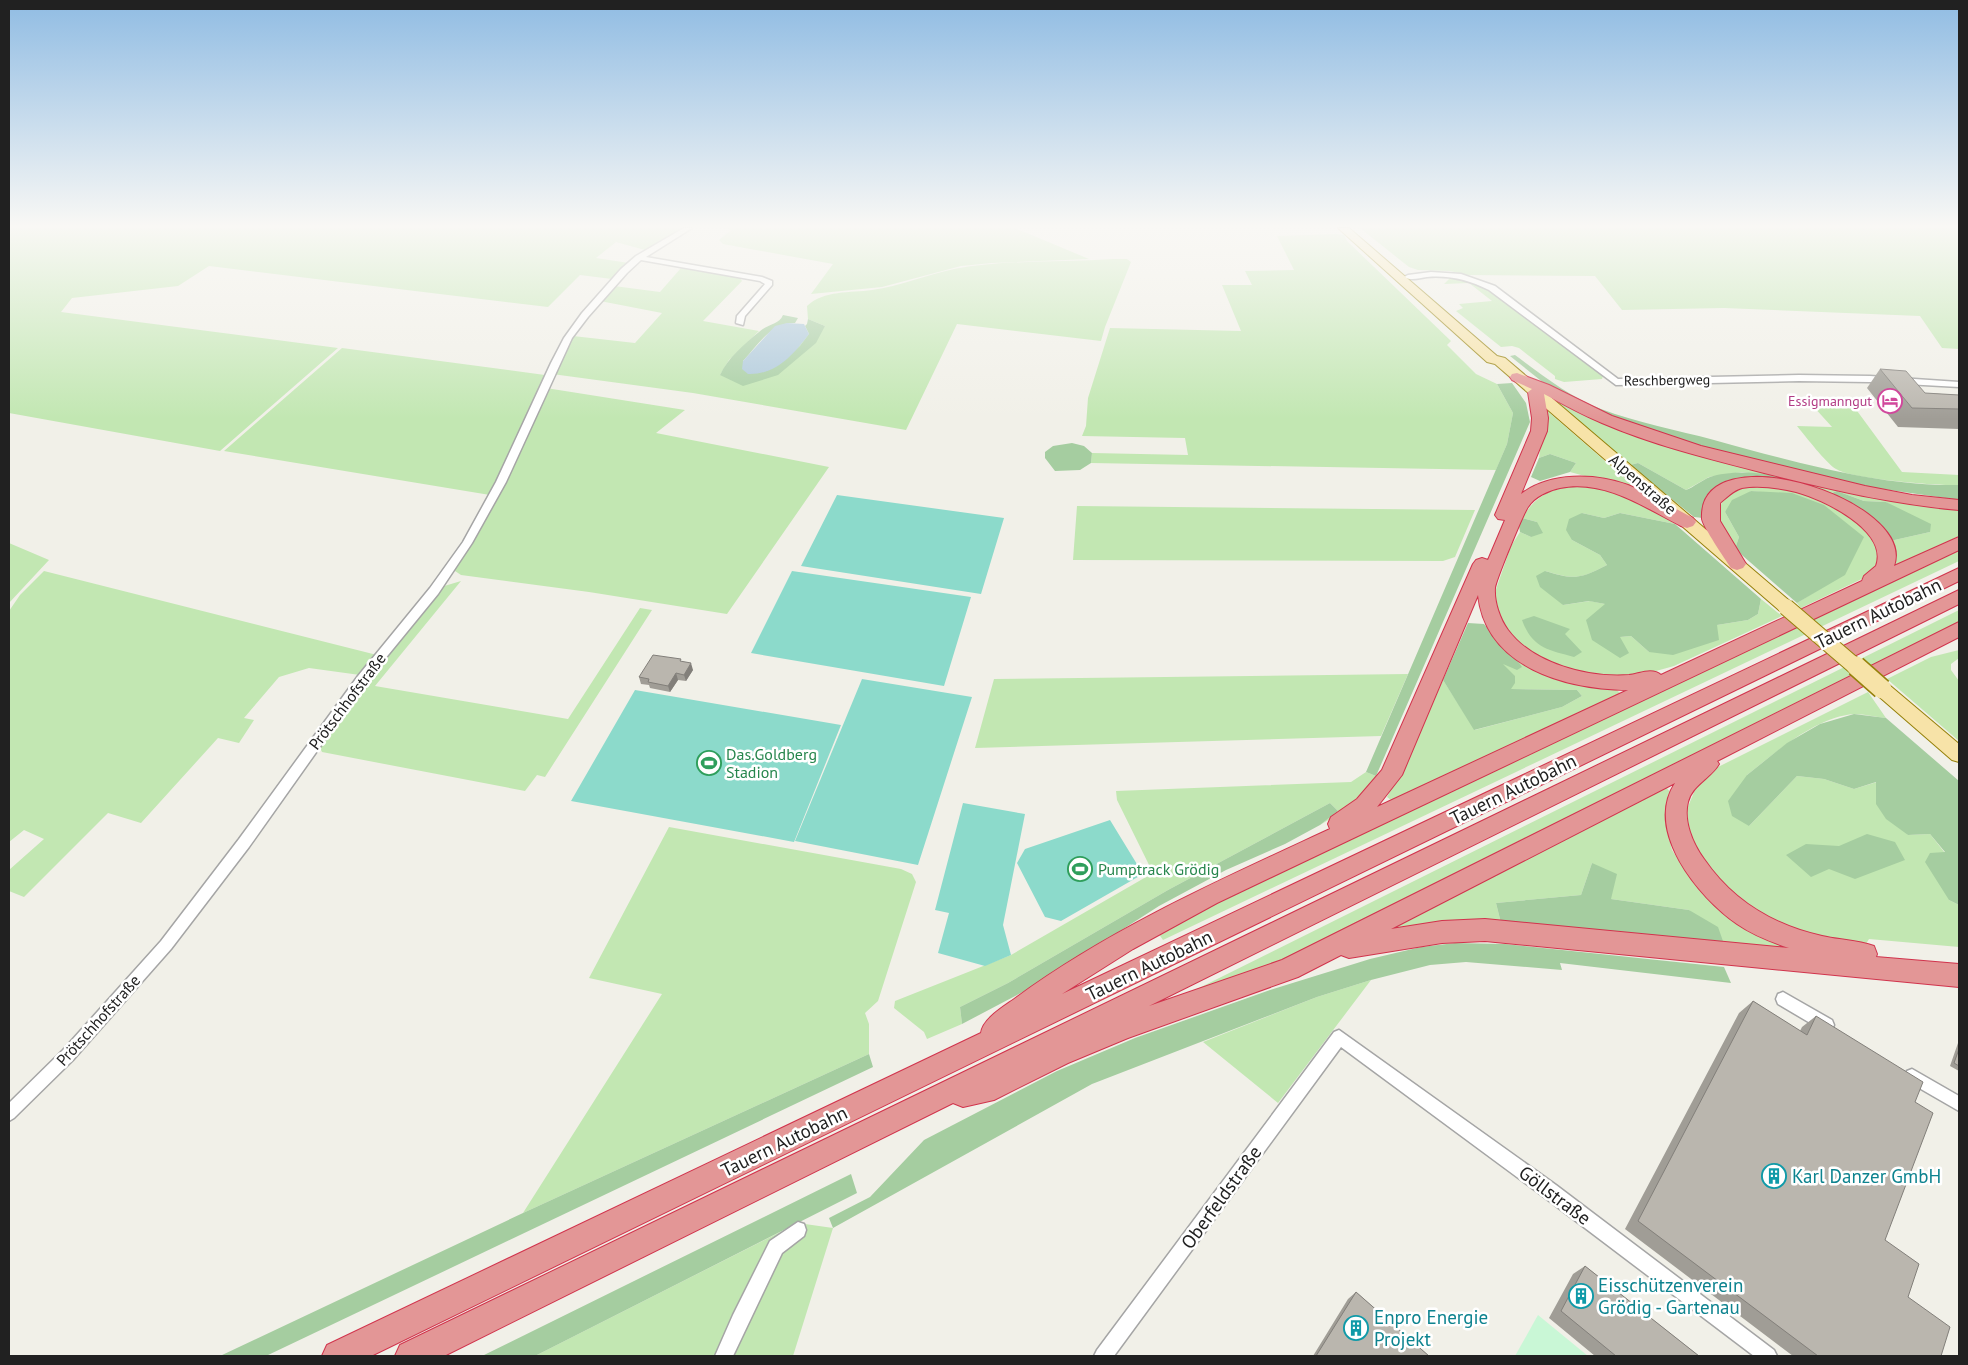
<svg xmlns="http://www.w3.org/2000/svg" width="1968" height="1365" viewBox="0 0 1968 1365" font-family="'PT Sans',sans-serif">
  <rect width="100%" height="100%" fill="#f1f0e8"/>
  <path fill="#c2e7b2" d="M 9,228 L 686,228 L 645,250 L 616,242 L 596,258 L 629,263 L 612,279 L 580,275 L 548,307 L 209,266 L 178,286 L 72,298 L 61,312 L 338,348 L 220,451 L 9,413 Z
    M 724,228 L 1015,228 L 1089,259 L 992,263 L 961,266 L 882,287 L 811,294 L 833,264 L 723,244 L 719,240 L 731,230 Z
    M 1360,228 L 1959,228 L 1959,349 L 1942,348 L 1920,316 L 1724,308 L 1622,310 L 1595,276 L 1467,275 L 1450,271 L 1418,270 L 1409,267 Z
    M 1336,234 L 1344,235 L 1347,241 L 1451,341 L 1447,345 L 1476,374 L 1497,384 L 1513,413 L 1507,444 L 1496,470 L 1091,463 L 1092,453 L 1188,455 L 1185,438 L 1082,436 L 1086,426 L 1088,398 L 1110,328 L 1241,331 L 1222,285 L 1252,285 L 1245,271 L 1294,270 L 1277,236 Z
    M 1114,259 L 1127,259 L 1131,262 L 1105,327 L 1101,341 L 957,324 L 906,430 L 693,393 L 552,374 L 573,336 L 635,343 L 662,313 L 600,301 L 614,286 L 660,292 L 681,268 L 740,278 L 742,281 L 703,321 L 759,331 L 729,360 L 720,375 L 825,326 L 808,319 L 807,306 C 824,290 850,293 872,290 C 900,286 926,275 954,269 C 1006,259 1061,263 1114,259 Z
    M 1451,277 L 1482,285 L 1497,294 L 1593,367 L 1603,376 L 1602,379 L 1564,382 L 1555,379 L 1555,376 L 1519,348 L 1512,346 L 1501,347 L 1456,311 L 1463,308 L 1459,304 L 1492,301 L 1469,283 L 1444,284 Z
    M 342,348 L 545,375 L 490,495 L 224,451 Z
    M 546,388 L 685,410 L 656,433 L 829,467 L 727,614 L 589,592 L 461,575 L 455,571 L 456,566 L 500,493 Z
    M 1546,393 L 1575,408 L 1949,508 L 1959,509 L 1959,536 L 1890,569 L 1890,541 L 1930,532 L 1886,502 L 1864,501 L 1837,491 L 1829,494 L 1781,478 L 1742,472 L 1709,477 L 1686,490 L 1638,463 L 1630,465 Z
    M 1852,404 L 1902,472 L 1959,475 L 1959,485 C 1939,486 1851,479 1836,469 C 1826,463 1806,437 1797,426 L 1832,427 L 1813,406 Z
    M 1545,409 L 1644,495 L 1615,484 L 1570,472 L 1576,463 L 1550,454 L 1539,458 Z
    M 1574,486 C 1615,488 1642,502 1675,524 L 1620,513 L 1604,518 L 1582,513 L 1572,540 L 1600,555 L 1607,565 C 1580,579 1575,580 1545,571 L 1563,605 L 1590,601 L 1605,604 L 1620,637 L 1631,636 L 1649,652 L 1717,625 L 1748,620 L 1758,614 L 1761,599 L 1782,616 L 1674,666 L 1638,676 L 1596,676 L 1566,670 L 1537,657 L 1515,641 L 1503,625 L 1494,595 L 1511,546 L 1520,532 L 1531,537 L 1537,522 L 1522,518 C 1537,495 1548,490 1574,486 Z
    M 1750,487 L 1772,487 L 1797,490 L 1829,502 L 1875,536 L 1882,560 L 1866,577 L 1801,608 L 1797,603 L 1818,590 L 1771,493 L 1751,491 L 1725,512 L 1739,537 L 1735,549 C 1720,528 1715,524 1723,498 L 1737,490 Z
    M 1077,506 L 1475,510 L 1455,557 L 1443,561 L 1073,560 Z
    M 9,543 L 49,560 L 9,603 Z
    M 1959,548 L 1959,561 L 1163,940 L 1156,930 L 1219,897 Z
    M 44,571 L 377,655 L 360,675 L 309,668 L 279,677 L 244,718 L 254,720 L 239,743 L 218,738 L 141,823 L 108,813 L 24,897 L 9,891 L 9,870 L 44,839 L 24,830 L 9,842 L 9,611 L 20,595 Z
    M 461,581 L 375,686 L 568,719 L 640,608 L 652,610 L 545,777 L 537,775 L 525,791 L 322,752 L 320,748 L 360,689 L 441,587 Z
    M 1959,610 L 1959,624 L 1343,935 L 1289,960 L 1196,993 L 1195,990 Z
    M 1959,650 L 1959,658 L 1951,664 L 1951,670 L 1959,681 L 1959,741 L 1887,679 L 1931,657 Z
    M 1512,653 L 1616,689 L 1621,694 L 1391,800 L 1387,797 L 1414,747 L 1443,680 L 1475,730 L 1562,707 L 1582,696 L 1577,690 L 1510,689 L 1502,663 Z
    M 1408,674 L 1381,736 L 975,748 L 994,679 Z
    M 1868,692 L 1886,718 C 1876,717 1864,714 1854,714 C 1816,717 1776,752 1747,775 L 1749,826 L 1797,776 L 1824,779 L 1854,789 L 1877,782 L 1908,835 L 1930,834 L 1945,853 L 1949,900 L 1959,905 L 1959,947 L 1869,939 L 1866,944 L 1801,935 L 1735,899 L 1694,851 L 1684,816 L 1695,790 L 1714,769 Z
    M 1366,772 L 1376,776 C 1356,802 1348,809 1320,825 L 1338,811 L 1330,803 L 1168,890 L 1008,983 L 960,1007 L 962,1024 L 927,1039 L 924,1032 L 894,1008 L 895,1001 L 1011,955 L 1153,873 L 1117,800 L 1116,791 L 1351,782 Z
    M 1666,787 L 1671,793 L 1668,798 L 1665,820 L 1672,850 L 1693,882 L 1720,907 L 1818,954 L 1724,944 L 1689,910 L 1611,899 L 1592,863 L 1581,895 L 1496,903 L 1501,923 L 1375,934 Z
    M 669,827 L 901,869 L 912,874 L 916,882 L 878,1001 L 865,1013 L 869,1024 L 869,1054 L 523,1213 L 662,994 L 589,978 Z
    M 1371,980 L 1278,1103 L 1203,1042 L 1317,997 Z
    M 798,1223 L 833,1228 L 793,1356 L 535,1356 Z"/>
  <path fill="#a5cda0" d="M 783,315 L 798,318 L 795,323 C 771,322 758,345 743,361 L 788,356 L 800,346 L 809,334 L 805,326 L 807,324 L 808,319 L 825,326 L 816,343 L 778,375 L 743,386 L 720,375 C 728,358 744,344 759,332 C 767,324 779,325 783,315 Z
    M 1515,355 C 1542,375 1570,397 1601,409 C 1638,423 1677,430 1714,440 C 1791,461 1880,487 1959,485 L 1959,500 L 1869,487 L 1716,451 L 1626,422 L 1574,401 L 1545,384 L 1510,356 Z
    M 1512,383 L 1526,403 L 1530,422 L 1376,776 L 1366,772 L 1507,444 L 1513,413 L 1497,384 Z
    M 1072,443 L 1084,446 L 1092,453 L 1091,463 L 1080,470 L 1055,471 L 1045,458 L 1045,452 L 1053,446 Z
    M 1550,454 L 1576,463 L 1570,472 L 1540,481 L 1531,477 L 1539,458 Z
    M 1638,463 L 1686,490 C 1694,487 1702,480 1710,477 C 1730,470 1769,471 1788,481 C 1768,478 1714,474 1705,499 C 1703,505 1703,512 1703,518 L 1694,517 L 1630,465 Z
    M 1751,491 L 1792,493 L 1824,505 L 1864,537 L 1845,575 L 1797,603 L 1735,549 L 1739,537 L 1725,512 L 1732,500 Z
    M 1837,491 L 1864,501 L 1886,502 L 1931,524 L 1930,532 L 1890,541 C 1874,517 1853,507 1829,494 Z
    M 1582,513 L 1604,518 L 1620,513 L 1675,524 L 1761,599 L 1758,614 L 1748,620 L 1717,625 L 1719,640 L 1673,655 L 1649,652 L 1631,636 L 1620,637 L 1629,653 L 1620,658 L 1592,640 L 1586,620 L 1605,604 L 1589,601 L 1563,605 L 1540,587 L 1536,576 L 1545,571 C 1574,580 1580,579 1607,565 L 1600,555 L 1572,540 L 1566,530 L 1569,519 Z
    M 1522,518 L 1537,522 L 1543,533 L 1531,537 L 1520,532 L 1519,526 Z
    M 1534,616 L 1570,629 L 1565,634 L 1582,652 L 1574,657 C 1548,650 1532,648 1522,620 Z
    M 1468,623 L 1484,624 C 1496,640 1511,650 1522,667 L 1517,670 L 1503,664 L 1515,676 L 1515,683 L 1511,689 L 1577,690 L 1582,696 L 1562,707 L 1474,730 L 1443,680 Z
    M 1854,714 L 1886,718 L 1959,781 L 1959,905 L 1949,900 L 1925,862 L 1930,853 L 1945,852 L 1930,834 L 1908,835 L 1886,819 L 1876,804 L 1876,782 L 1854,789 L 1824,779 L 1797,776 L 1749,826 L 1732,816 L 1728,801 L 1747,775 L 1787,743 L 1820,724 Z
    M 1330,803 L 1338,811 L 1320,825 L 1285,844 L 1226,870 L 1159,906 L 1036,985 L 962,1024 L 960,1007 L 1008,983 L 1168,890 Z
    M 1867,834 L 1895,842 L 1905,860 L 1855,879 L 1829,869 L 1811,877 L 1786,855 L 1806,844 L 1839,846 Z
    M 1592,863 L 1617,874 L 1611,899 L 1689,910 L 1718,927 L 1724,944 L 1501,923 L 1496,903 L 1581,895 Z
    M 1455,943 L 1505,944 L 1724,967 L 1731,983 L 1560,963 L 1562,970 L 1466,962 L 1430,965 L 1371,980 L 1317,997 L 1092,1084 L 833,1228 L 829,1218 L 870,1197 L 924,1140 L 1057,1071 L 1135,1038 L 1270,990 L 1370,959 L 1421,947 Z
    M 869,1054 L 873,1067 L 266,1356 L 220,1356 L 523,1213 Z
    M 851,1174 L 857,1193 L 535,1356 L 482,1356 Z"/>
  <path fill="#c9f7d6" d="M 1538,1315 L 1588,1356 L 1515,1356 Z"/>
  <path fill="#8cdacb" d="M 837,495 L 1004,518 L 981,594 L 801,566 Z
    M 792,571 L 971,597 L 944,686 L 751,653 Z
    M 862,679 L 972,697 L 918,865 L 795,841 Z
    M 635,690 L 841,725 L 794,842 L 571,801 Z
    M 963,803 L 1025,814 L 1003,925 L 1011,955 L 985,966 L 938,953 L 949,913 L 935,910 Z
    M 1110,820 L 1143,874 L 1061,921 L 1045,917 L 1017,863 L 1025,849 Z"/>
  <path fill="#acc8db" d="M 787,323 L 804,324 L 809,334 C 793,355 776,375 748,374 L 742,369 L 743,361 L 775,326 Z"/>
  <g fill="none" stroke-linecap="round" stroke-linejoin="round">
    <defs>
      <path id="minor" d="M 684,228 L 692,228 L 646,257 L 762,277 L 772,281 L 772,285 L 745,316 L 743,325 L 736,323 L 737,316 L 765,284 L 760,281 L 641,260 L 627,273 L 588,317 L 572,338 L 506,482 L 472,543 L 438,594 L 366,682 L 249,847 L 171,949 L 73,1060 L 14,1118 L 9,1121 L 9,1103 L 63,1050 L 161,941 L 239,839 L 358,676 L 430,588 L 463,542 L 496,482 L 551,363 L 564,338 L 582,313 L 621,269 L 636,256 Z
        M 1431,272 L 1461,274 L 1495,286 L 1618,379 L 1799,375 L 1870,376 L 1959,382 L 1959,387 L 1870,382 L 1799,381 L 1616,385 L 1489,290 C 1469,280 1450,275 1427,277 C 1420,278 1410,281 1404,277 L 1408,275 Z
        M 1783,992 L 1832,1020 L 1834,1025 L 1832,1030 L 1827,1032 L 1822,1030 L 1778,1004 L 1776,999 L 1778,994 Z
        M 1339,1030 L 1556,1185 L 1774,1350 L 1777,1356 L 1754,1356 L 1544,1197 L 1341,1047 L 1114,1356 L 1094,1356 L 1097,1350 L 1334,1032 Z
        M 1912,1069 L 1959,1096 L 1959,1111 L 1907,1081 L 1905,1076 L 1907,1071 Z
        M 798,1222 L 804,1224 L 806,1230 L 804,1236 L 782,1253 L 733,1356 L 715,1356 L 733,1315 L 770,1241 Z"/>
      <path id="primary" d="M 1338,228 L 1349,228 L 1497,356 L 1505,358 L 1792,603 L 1794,607 L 1792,611 L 1786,613 L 1780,611 L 1495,364 L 1487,362 Z
        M 1882,682 L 1888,684 L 1959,744 L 1959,762 L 1952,760 L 1876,694 L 1873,689 L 1876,684 Z"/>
      <path id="motorway" d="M 1517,373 L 1549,385 L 1612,416 L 1701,446 L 1865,486 L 1912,495 L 1959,500 L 1959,510 C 1899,505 1842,492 1784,478 C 1722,462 1660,448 1602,423 C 1582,415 1563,404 1544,394 L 1548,418 L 1547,431 L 1521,494 C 1550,472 1595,473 1628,485 C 1650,494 1672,507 1693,518 L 1696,522 L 1693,526 L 1687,528 L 1681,526 C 1644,507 1604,479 1560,488 C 1549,490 1534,497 1528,507 C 1523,514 1496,580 1495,588 C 1494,602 1500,619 1508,630 C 1533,664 1589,678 1629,675 C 1639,674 1652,667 1661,675 L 1862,581 L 1864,576 L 1876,566 C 1889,530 1822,499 1796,492 C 1779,488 1759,485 1742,488 C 1734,490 1727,497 1720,503 L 1720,521 L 1746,564 L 1743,568 L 1737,570 L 1731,568 C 1725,559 1703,527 1702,519 C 1697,430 1918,500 1894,566 L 1959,537 L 1959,550 L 1217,903 L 1133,949 L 1062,994 L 1959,568 L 1959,581 L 371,1356 L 322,1356 L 327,1345 L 981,1033 C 983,1018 1005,1006 1017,997 C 1113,927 1222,879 1330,829 L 1328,824 L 1331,817 L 1357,799 L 1382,770 L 1473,564 L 1476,560 L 1482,558 L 1488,560 L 1505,520 L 1498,519 L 1495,515 L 1531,431 L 1532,418 L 1528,392 L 1532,389 L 1512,380 L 1510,377 L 1512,374 ZM 1478,595 C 1486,668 1566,689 1628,690 L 1377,807 L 1402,775 Z
        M 1959,590 L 1959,604 L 1149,1006 L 1282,960 L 1959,622 L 1959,637 L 1717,761 L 1719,764 C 1711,778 1692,785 1688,802 C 1683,821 1693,844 1704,859 C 1732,900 1773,925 1822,936 C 1839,940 1857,940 1874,946 L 1877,954 L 1876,957 L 1959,964 L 1959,987 L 1485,941 L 1442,943 L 1349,958 L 1341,955 L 1298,977 L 1128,1038 L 1068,1063 L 994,1100 L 963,1107 L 953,1103 L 444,1356 L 395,1356 L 400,1345 ZM 1675,783 C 1644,831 1698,897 1737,924 C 1753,935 1771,942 1789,948 L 1485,919 L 1442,921 L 1391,929 Z"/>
    </defs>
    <use href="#minor" stroke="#a5a5a5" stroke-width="3"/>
    <use href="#primary" stroke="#958109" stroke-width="2"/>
    <use href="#motorway" stroke="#d1334c" stroke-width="2"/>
    <use href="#minor" fill="#fff" fill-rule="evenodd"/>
    <use href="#primary" fill="#f7e3a8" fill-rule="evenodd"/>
    <use href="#motorway" fill="#e39696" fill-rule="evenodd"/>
    <defs>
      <path id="primary-bridge-far1" d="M 1786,607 L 1857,668"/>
      <path id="primary-bridge" d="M 1856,666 L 1882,689"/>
    </defs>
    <use href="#primary-bridge-far1" stroke="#958109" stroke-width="18" stroke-linecap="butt"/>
    <use href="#primary-bridge" stroke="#958109" stroke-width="22" stroke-linecap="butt"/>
    <use href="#primary-bridge-far1" stroke="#f7e3a8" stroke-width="16"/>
    <use href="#primary-bridge" stroke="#f7e3a8" stroke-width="19"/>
  </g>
  <path fill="#a09d96" d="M 1880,369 L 1925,393 L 1959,395 L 1959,429 L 1898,427 L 1867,388 Z
    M 682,662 L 693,670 L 686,681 L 678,680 L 670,692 L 650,688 L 649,685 L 641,684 L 639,677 Z
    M 1753,1001 L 1800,1031 L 1802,1027 L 1816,1016 L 1915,1102 L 1885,1240 L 1908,1297 L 1941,1356 L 1793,1356 L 1625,1229 L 1739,1013 Z
    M 1959,1042 L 1959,1071 L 1950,1066 L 1958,1043 Z
    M 1585,1266 L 1699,1356 L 1595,1356 L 1549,1318 L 1573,1274 Z
    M 1356,1292 L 1429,1356 L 1313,1356 L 1348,1299 Z"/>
  <path fill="#827f7a" d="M 691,663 L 693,670 L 686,681 L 684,675 Z
    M 676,673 L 678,680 L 670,692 L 668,686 Z"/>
  <path fill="#bab6ae" stroke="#827f7a" d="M 1880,369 L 1906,371 L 1925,393 L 1959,395 L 1959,409 L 1912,408 Z
    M 653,655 L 681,659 L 680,661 L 691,663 L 684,675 L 676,673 L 668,686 L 648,682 L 649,679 L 639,677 Z
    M 1753,1001 L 1807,1035 L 1816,1016 L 1923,1082 L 1915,1102 L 1933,1113 L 1885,1240 L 1919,1264 L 1908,1297 L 1950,1327 L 1941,1356 L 1818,1356 L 1638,1221 Z
    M 1959,1049 L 1959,1066 L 1954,1063 Z
    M 1585,1266 L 1699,1356 L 1616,1356 L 1561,1311 Z
    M 1356,1292 L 1429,1356 L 1316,1356 Z"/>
  <linearGradient id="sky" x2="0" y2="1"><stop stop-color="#90bce3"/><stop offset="0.54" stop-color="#f9f8f5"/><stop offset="1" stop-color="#f9f8f5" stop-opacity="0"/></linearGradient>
  <rect width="1968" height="419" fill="url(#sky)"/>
  <defs>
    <symbol id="hotel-ring" viewBox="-11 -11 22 22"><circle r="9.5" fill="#fff" stroke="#d1479c" stroke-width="1.5"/><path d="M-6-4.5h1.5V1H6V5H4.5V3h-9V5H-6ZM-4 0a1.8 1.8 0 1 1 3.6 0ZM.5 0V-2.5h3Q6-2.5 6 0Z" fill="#d1479c"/></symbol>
    <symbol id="stadium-ring" viewBox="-11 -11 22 22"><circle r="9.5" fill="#fff" stroke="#2e9e5b" stroke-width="1.5"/><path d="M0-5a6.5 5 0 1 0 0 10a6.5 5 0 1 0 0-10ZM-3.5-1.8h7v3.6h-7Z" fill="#2e9e5b"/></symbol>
    <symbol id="building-ring" viewBox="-11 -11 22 22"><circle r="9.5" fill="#fff" stroke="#0f9aa8" stroke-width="1.5"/><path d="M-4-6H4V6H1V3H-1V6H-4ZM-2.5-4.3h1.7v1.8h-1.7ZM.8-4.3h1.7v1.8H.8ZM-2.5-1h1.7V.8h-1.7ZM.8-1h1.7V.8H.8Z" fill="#0f9aa8"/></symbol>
  </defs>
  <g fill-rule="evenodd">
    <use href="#hotel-ring" x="1876" y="387" width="28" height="28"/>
    <use href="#stadium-ring" x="695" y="749" width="28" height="28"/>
    <use href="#stadium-ring" x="1066" y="855" width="28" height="28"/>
    <use href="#building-ring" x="1760" y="1162" width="28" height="28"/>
    <use href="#building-ring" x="1567" y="1282" width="28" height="28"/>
    <use href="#building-ring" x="1342" y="1314" width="28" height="28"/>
  </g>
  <g text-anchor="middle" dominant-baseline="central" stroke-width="5" stroke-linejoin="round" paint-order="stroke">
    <g font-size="14" fill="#212121" stroke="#fff">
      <text transform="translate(1667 380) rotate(-1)">Reschbergweg</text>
    </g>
    <g font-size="14" fill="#b23c85" stroke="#fff" text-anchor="end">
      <text x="1872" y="401">Essigmanngut</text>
    </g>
    <g font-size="16" fill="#212121" stroke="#fff">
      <text transform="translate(1643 484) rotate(41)">Alpenstraße</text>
      <text transform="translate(347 701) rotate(-53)">Prötschhofstraße</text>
      <text transform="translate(98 1020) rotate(-48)">Prötschhofstraße</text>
    </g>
    <g font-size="16" fill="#27864d" stroke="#fff" text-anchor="start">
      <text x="726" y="754">Das.Goldberg<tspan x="726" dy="18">Stadion</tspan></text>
      <text x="1098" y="869">Pumptrack Grödig</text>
    </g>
    <g font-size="19" fill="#212121" stroke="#fff">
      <text transform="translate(1878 613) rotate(-26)">Tauern Autobahn</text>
      <text transform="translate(1513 789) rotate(-26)">Tauern Autobahn</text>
      <text transform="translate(1149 965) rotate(-26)">Tauern Autobahn</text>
      <text transform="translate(784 1141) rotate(-26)">Tauern Autobahn</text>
      <text transform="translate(1555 1195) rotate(37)">Göllstraße</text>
      <text transform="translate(1221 1197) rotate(-54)">Oberfeldstraße</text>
    </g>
    <g font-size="19" fill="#0d838f" stroke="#fff" text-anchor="start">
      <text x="1792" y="1176">Karl Danzer GmbH</text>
      <text x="1598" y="1285">Eisschützenverein<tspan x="1598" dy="22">Grödig - Gartenau</tspan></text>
      <text x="1374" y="1317">Enpro Energie<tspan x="1374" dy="22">Projekt</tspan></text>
    </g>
  </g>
  <rect width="1968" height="1365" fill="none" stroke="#212121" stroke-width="20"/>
</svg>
